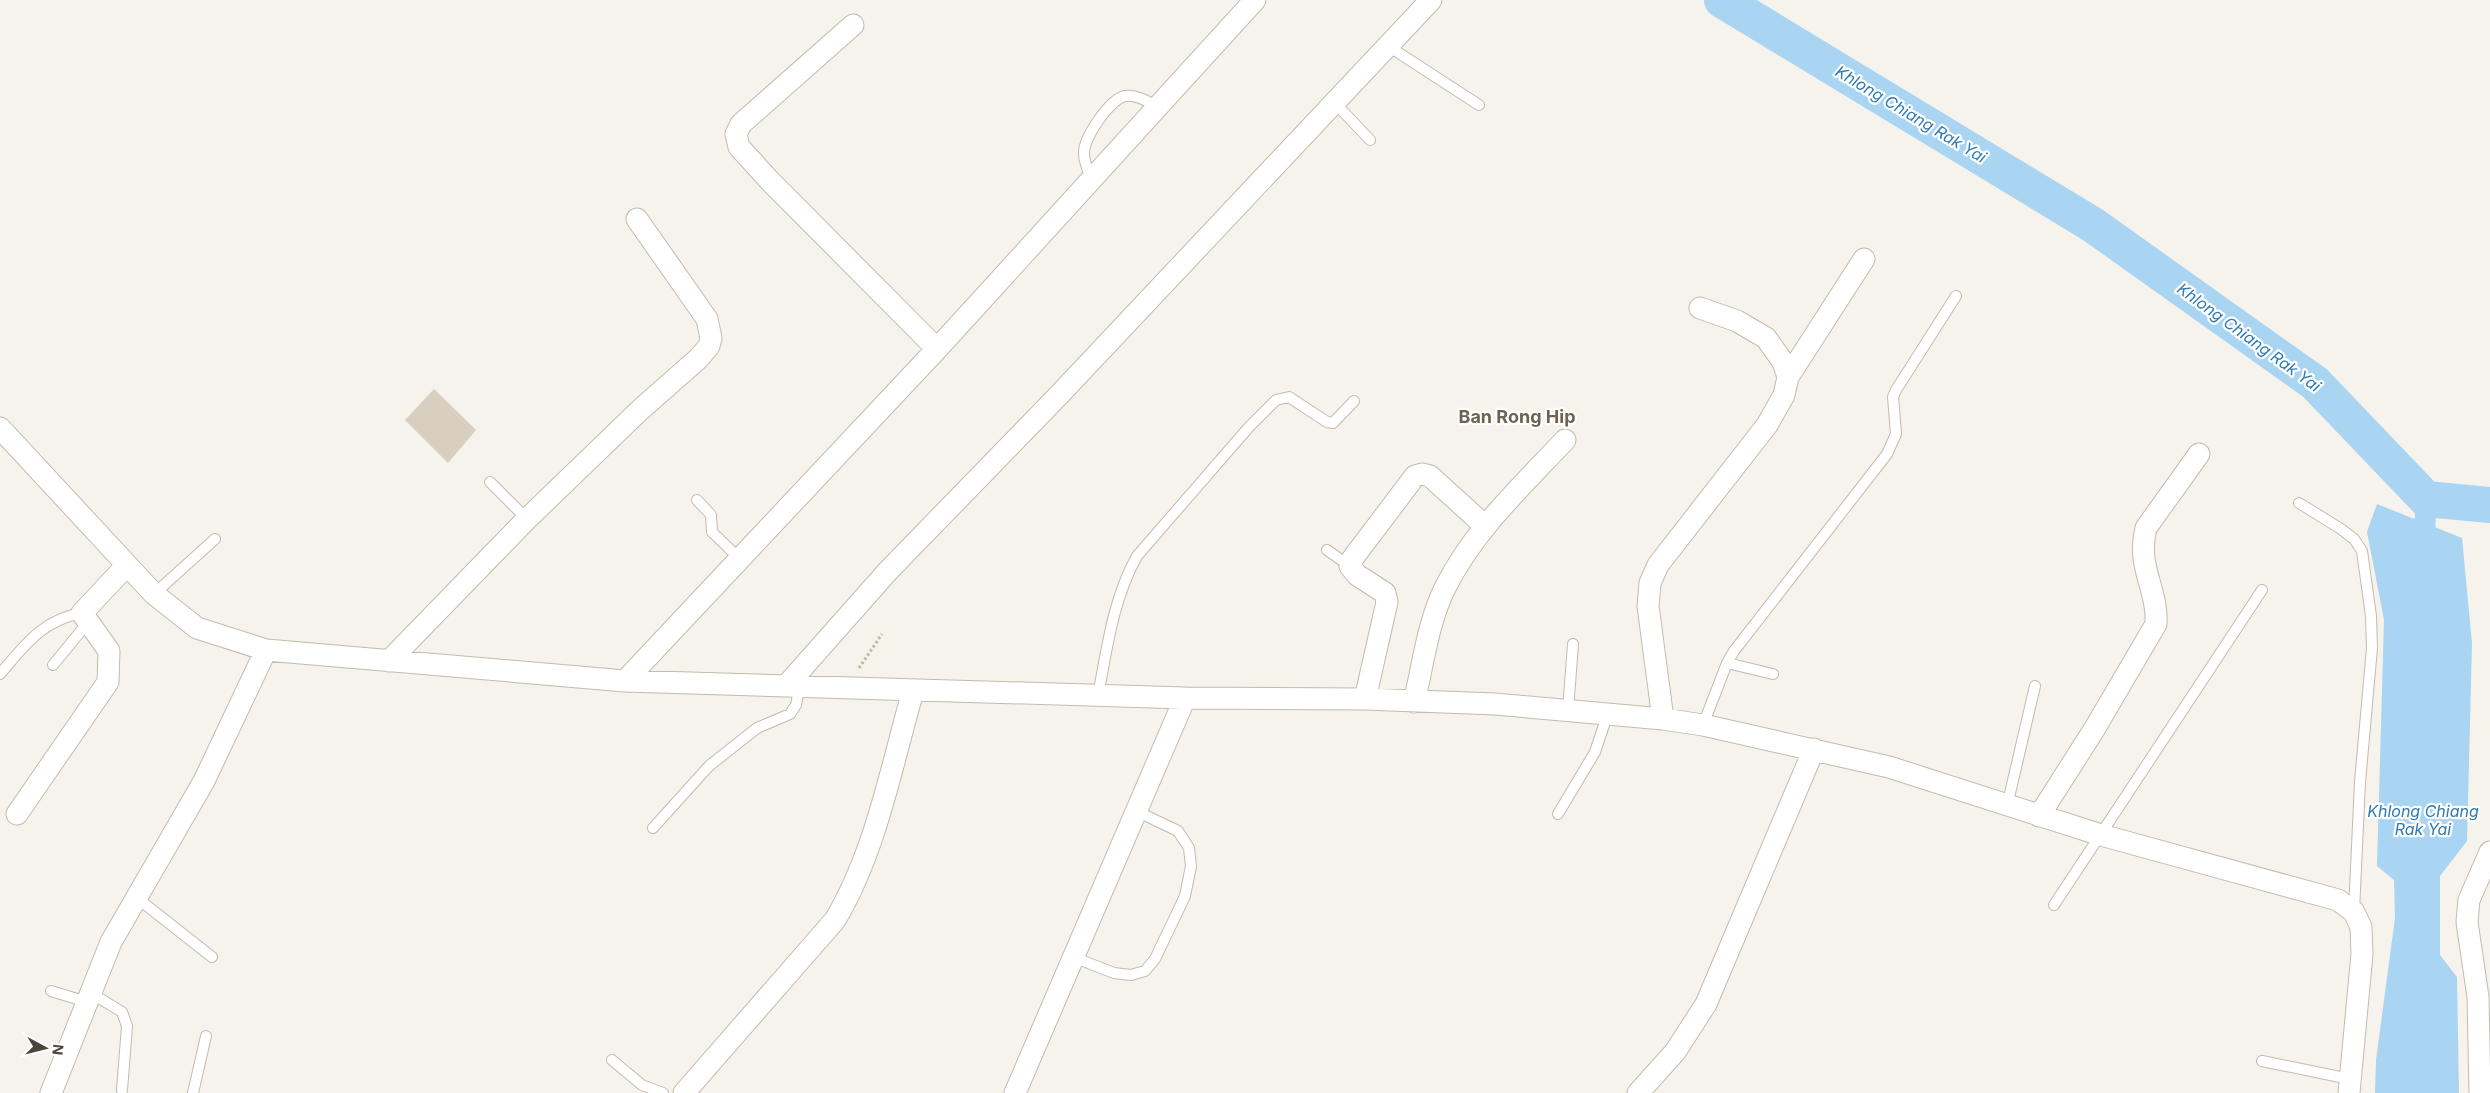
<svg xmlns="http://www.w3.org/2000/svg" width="2490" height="1093" viewBox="0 0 2490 1093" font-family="Inter,sans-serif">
  <rect width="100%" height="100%" fill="#f6f3ec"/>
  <path fill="#a9d4f2" d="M 2377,504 L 2462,538 L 2472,643 L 2467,841 L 2440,876 L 2440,955 L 2457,977 L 2459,1093 L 2375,1093 L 2376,1060 L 2395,918 L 2394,880 L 2377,866 L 2384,620 L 2367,532 Z"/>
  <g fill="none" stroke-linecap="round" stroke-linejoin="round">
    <path stroke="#a9d4f2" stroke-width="21" d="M 2424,552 L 2426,499"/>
    <path stroke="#a9d4f2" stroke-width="36" d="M 1722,0 L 2093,225 L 2315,383 L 2426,499 L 2490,505"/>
  </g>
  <path fill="#d8cfc1" d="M 434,389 L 476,430 L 448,463 L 405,420 Z"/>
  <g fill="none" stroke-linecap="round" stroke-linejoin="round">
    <defs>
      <path id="service" d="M 1388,46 L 1479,105
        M 1335,103 L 1370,140
        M 1092,180 C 1089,172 1084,163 1084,154 C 1083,138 1110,99 1125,96 C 1136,94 1149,102 1158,107
        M 490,482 L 527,519
        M 697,500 L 711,515 L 712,532 L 741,560
        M 2299,503 L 2341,529 L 2354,539 L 2362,551 L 2371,616 L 2372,648 L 2360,782 L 2354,911
        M 1327,550 L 1350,566
        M 154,594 L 215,539
        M 1727,663 L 1773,674
        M 53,665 L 89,621
        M 0,674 C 25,645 42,620 82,613
        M 1098,696 C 1107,648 1113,599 1137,556 L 1249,427 L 1276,400 L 1289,397 L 1327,422 L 1333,423 L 1354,401
        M 1568,710 L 1573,644
        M 1703,725 L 1727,663 L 1734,651 L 1887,454 L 1896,434 L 1893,397 L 1896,390 L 1956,296
        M 2007,806 L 2035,686
        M 1558,814 L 1595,752 L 1608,713
        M 653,828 L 709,766 L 757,728 L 790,714 L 796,705 L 800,685
        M 137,898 L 212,957
        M 2054,905 L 2262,590
        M 1073,957 L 1114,973 L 1131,975 L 1145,971 L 1155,959 L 1185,896 L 1191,866 L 1189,848 L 1178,831 L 1136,811
        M 51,991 L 87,1002
        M 91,993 L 122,1012 L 127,1026 L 122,1090
        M 612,1060 L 642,1085 L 663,1093
        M 2262,1061 L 2350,1079
        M 193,1093 L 206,1036"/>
      <path id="minor" d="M 853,25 L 741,124 L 736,134 L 739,147 L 770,181 L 937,349
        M 1788,377 L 1864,259
        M 0,428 L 154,594 L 197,628 L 266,650 L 625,681 L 1185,698 L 1365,699 L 1495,704 L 1663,719 L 1703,725 L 1889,767 L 2101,835 L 2338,900 L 2354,912 L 2361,927 L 2362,954 L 2349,1093
        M 389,661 L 527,519 L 640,410 L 699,358 L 709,346 L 711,338 L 707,319 L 637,219
        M 625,681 L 937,349 L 1255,0
        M 787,685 L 888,571 L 1059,395 L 1431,0
        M 1365,699 L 1387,602 L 1385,593 L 1357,575 L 1350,566 L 1353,558 L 1415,476 L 1422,474 L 1430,476 L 1485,526
        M 1414,702 C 1423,665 1428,622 1445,588 C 1473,531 1522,486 1565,440
        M 1663,719 L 1648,606 L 1650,583 L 1658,565 L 1767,425 L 1784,395 L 1788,377 L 1783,362 L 1766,338 L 1737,321 L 1700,308
        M 17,814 L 108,682 L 109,651 L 82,613 L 127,565
        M 2039,816 L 2095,728 L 2156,624 C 2158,588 2136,567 2146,528 L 2199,454
        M 51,1093 L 111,942 L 204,781 L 266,650
        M 684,1093 L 835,920 C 876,851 891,768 913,691
        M 1015,1093 L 1185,698
        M 1638,1093 L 1675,1052 L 1706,1004 L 1814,749
        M 2480,1093 L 2478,997 L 2467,922 L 2469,900 L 2490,852"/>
    </defs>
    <use href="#service" stroke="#c2bbae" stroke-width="12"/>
    <use href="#minor" stroke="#c2bbae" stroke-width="23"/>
    <path stroke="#c4b79f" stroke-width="3" stroke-dasharray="2.5 2.5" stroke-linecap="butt" d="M 859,668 L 882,634"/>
    <use href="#service" stroke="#fff" stroke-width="10"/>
    <use href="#minor" stroke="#fff" stroke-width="21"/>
  </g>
  <g text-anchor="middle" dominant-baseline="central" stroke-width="4.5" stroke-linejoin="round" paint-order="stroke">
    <g font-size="16" font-style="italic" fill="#2e7ab2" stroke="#fff">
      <text transform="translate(1911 114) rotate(31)">Khlong Chiang Rak Yai</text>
      <text transform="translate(2249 337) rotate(36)">Khlong Chiang Rak Yai</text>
      <text x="2423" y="811">Khlong Chiang<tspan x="2423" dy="18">Rak Yai</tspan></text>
    </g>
    <g font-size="18" font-weight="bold" fill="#6e6250" stroke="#fff">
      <text x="1517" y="416">Ban Rong Hip</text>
    </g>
  </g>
  <g transform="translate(45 1048) rotate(97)" stroke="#ffffff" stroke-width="4" paint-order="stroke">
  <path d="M0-4L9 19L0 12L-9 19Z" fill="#4b4439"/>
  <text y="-8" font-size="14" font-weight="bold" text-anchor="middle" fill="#4b4439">N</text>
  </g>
</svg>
